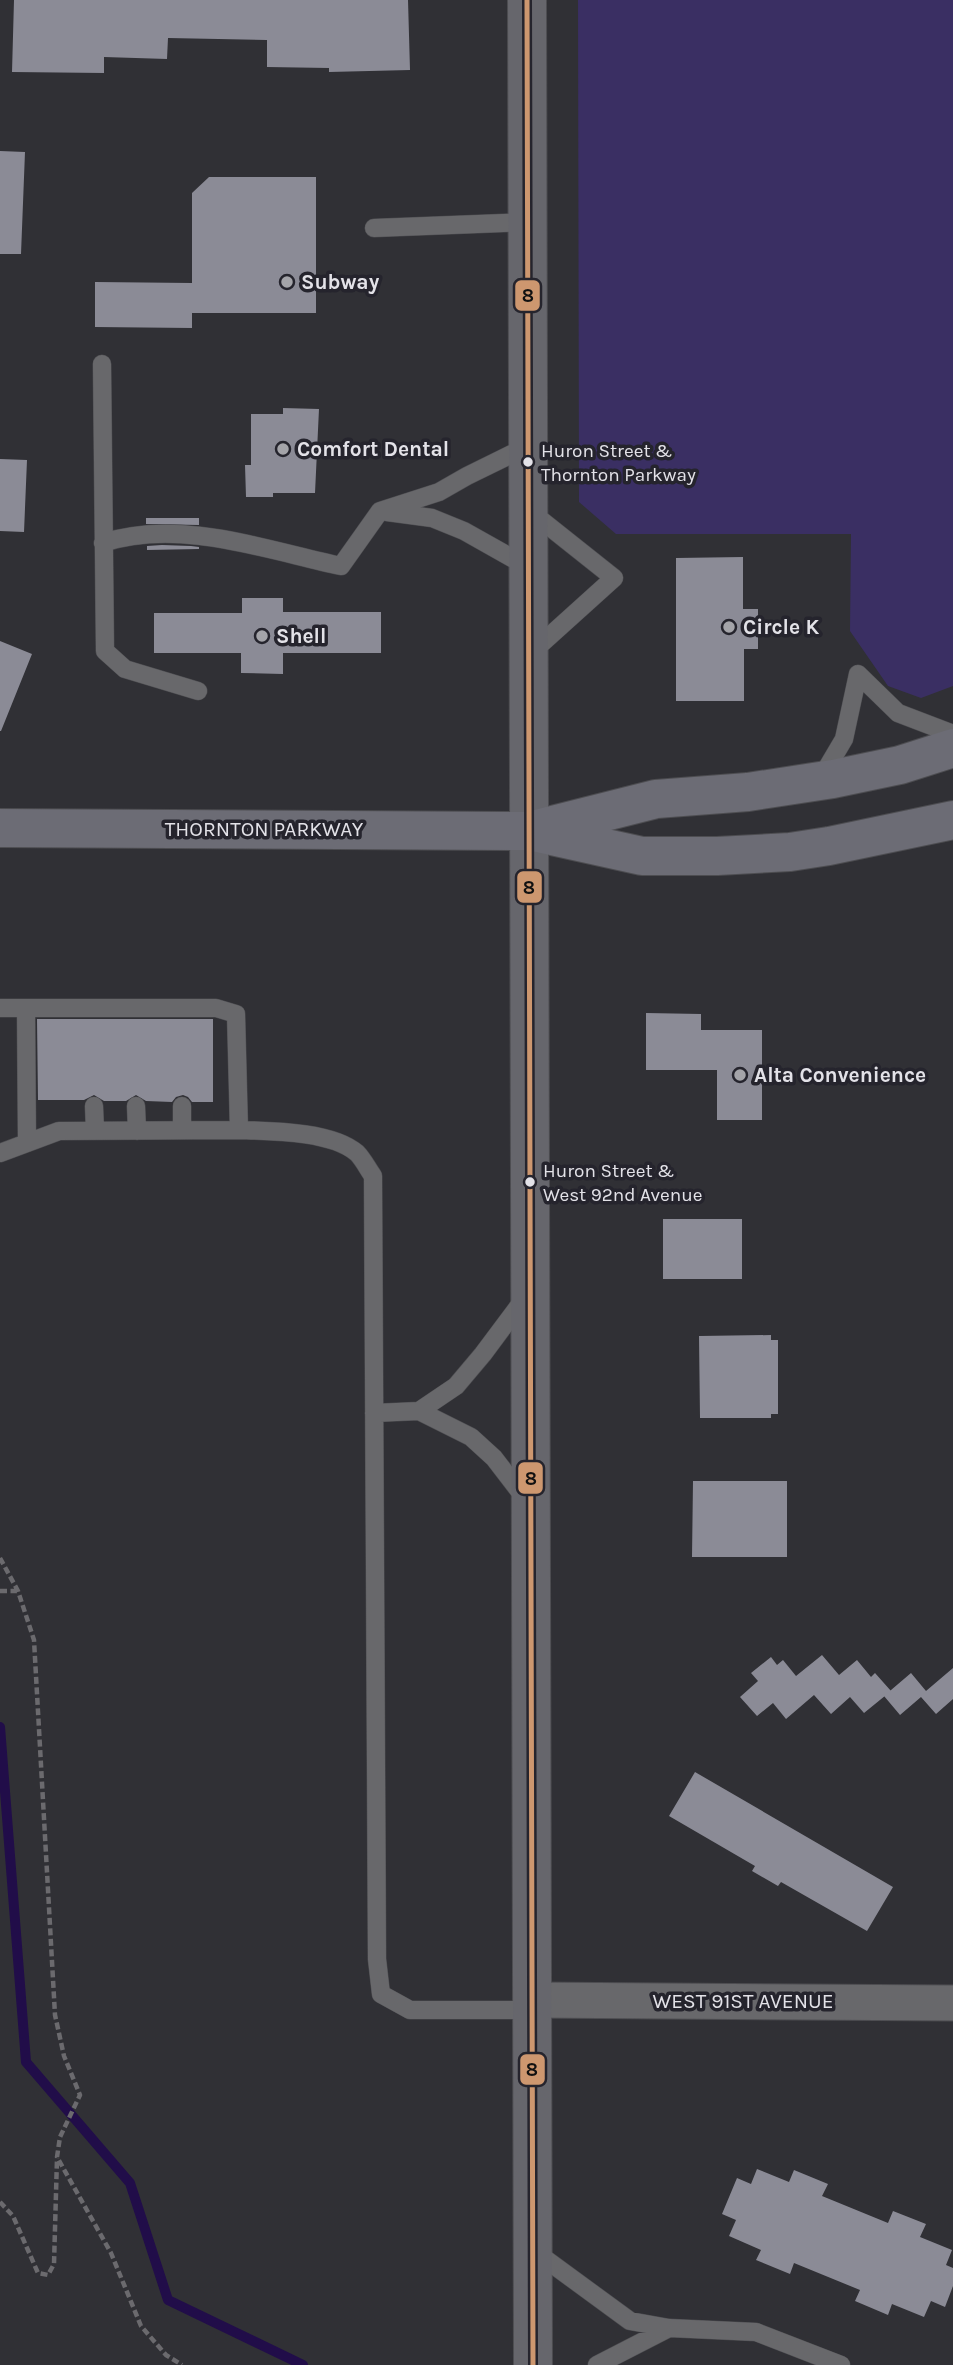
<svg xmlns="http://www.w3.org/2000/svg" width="953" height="2365" viewBox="0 0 953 2365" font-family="Karla,sans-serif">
  <rect width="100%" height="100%" fill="#303035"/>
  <path fill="#3a2f63" d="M 578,0 L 953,0 L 953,686 L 921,698 L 888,686 L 850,631 L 851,534 L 616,534 L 579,502 Z"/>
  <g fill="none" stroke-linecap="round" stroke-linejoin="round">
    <path stroke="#210d49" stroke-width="10" d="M 0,1727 L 26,2062 L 130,2183 L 168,2300 L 303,2365"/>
  </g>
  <path fill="#8b8b96" d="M 14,0 L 408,0 L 410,70 L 329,72 L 329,68 L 267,67 L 267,40 L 168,38 L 167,59 L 104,57 L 104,73 L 12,72 Z
    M 0,151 L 25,152 L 21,254 L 0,254 Z
    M 209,177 L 316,177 L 316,313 L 192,313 L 192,328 L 95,327 L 95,282 L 192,283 L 192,193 Z
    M 283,408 L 319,409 L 315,493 L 273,493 L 273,497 L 246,497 L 245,465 L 251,465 L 251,414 L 283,414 Z
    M 0,459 L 27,460 L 24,532 L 0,531 Z
    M 146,518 L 199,518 L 199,525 L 146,524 Z
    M 162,545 L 191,546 L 199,547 L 199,549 L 147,550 L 147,546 Z
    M 743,557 L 743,609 L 758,609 L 758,649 L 744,649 L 744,701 L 676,701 L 676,558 Z
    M 242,598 L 283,598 L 283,612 L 381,612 L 381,653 L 283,653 L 283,674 L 241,673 L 241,653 L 154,653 L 154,613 L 242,613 Z
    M 0,641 L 32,654 L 1,731 L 0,731 Z
    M 646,1013 L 701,1014 L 701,1030 L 762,1030 L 762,1120 L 717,1120 L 717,1070 L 646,1070 Z
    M 37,1019 L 213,1019 L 213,1102 L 192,1102 L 188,1097 L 183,1095 L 176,1097 L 172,1102 L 146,1101 L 136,1095 L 126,1101 L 104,1101 L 94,1095 L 84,1100 L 38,1100 Z
    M 663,1219 L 742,1219 L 742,1279 L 663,1279 Z
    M 771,1335 L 771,1340 L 778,1340 L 778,1414 L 771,1414 L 771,1418 L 700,1418 L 699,1336 Z
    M 693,1481 L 787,1481 L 787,1557 L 692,1557 Z
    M 822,1655 L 839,1675 L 857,1660 L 871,1677 L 875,1673 L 891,1691 L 864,1713 L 850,1697 L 831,1714 L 814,1695 L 786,1719 L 773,1703 L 757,1716 L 740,1697 L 758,1681 L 751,1673 L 771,1657 L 777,1665 L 783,1660 L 796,1676 Z
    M 953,1668 L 953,1699 L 936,1714 L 921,1697 L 900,1715 L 884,1696 L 911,1673 L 926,1691 Z
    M 695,1772 L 893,1887 L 867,1931 L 781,1882 L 778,1886 L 752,1871 L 755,1866 L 669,1816 Z
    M 757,2169 L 789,2182 L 794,2170 L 828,2184 L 822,2196 L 888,2223 L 893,2211 L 926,2224 L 920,2237 L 952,2250 L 946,2265 L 953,2268 L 953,2286 L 945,2307 L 931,2301 L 924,2317 L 892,2304 L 888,2315 L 855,2301 L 860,2290 L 794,2263 L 790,2274 L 756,2260 L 761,2250 L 729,2236 L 736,2220 L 722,2214 L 737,2178 L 751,2184 Z"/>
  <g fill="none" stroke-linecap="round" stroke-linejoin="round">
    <defs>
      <path id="service" d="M 374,228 L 528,222
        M 102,364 L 105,651 L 125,669 L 198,691
        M 387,512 L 432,518 L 464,531 L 528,567
        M 531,512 L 614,578 L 532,652
        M 103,543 C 179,518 266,550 341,566 L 380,511 L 439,492 L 467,476 L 528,446
        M 858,674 L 898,713 L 953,734
        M 821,778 L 844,739 L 858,674
        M 0,1008 L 216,1008 L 236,1014 L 239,1130 L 59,1131 L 0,1153
        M 26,1008 L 27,1143
        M 94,1106 L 95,1131
        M 136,1106 L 137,1131
        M 182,1106 L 182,1130
        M 239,1130 C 271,1131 332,1131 357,1153 C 363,1159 368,1169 373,1176 L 377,1959 L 381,1994 L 410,2010 L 532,2010
        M 419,1411 L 456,1386 L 483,1354 L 524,1299
        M 374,1413 L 419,1411 L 471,1437 L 494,1458 L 524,1497
        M 533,2250 L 630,2321 L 669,2328 L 756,2332 L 841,2365
        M 597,2365 L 669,2328"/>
      <path id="minor" d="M 532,2000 L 953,2003"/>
      <path id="secondary" d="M 527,0 L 533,2365"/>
      <path id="primary" d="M 0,828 L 529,831 L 642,856 L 717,856 L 790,852 L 829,846 L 953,820
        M 537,829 L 656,799 L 748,792 L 833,779 L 900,765 L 953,748"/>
    </defs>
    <use href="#service" stroke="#4d4d51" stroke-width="19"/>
    <use href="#minor" stroke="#4d4d51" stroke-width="37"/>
    <use href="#secondary" stroke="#4d4d51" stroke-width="40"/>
    <use href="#primary" stroke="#4d4d51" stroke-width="40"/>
    <path stroke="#6b6a6e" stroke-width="4.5" stroke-dasharray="7 3.5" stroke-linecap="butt" d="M 0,1558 L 18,1591 L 34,1640 L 55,2015 L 64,2056 L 80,2095 L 60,2137 L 57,2157 L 111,2253 L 141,2326 L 166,2355 L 182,2365
      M 0,1591 L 17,1591
      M 0,2202 L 13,2216 L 38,2273 L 48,2275 L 54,2264 L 57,2158"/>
    <use href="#service" stroke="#68686b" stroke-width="18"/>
    <use href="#minor" stroke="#68686b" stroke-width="35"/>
    <use href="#secondary" stroke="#66666c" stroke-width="38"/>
    <use href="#primary" stroke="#6c6c75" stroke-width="38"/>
    <defs>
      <path id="bus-1" d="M 527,0 L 533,2365"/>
    </defs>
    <use href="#bus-1" stroke="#25242d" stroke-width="10"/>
    <use href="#bus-1" stroke="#cd976f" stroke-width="5"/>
  </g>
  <g fill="#a4a4a9" stroke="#25242d" stroke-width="2.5">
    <circle cx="287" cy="282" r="7"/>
    <circle cx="283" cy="449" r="7"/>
    <circle cx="729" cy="627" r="7"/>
    <circle cx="262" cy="636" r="7"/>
    <circle cx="740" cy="1075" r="7"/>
  </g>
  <g fill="#e3e2e8" stroke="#25242d" stroke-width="2.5">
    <circle cx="528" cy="462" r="6"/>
    <circle cx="530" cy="1182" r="6"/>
  </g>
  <g text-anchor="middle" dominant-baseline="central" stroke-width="7" stroke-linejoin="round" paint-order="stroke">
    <g font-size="19" fill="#e3e2e8" stroke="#25242d" text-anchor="start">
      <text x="541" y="451">Huron Street &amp;<tspan x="541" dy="24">Thornton Parkway</tspan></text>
      <text x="543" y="1171">Huron Street &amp;<tspan x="543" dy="24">West 92nd Avenue</tspan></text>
    </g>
    <g font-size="21" font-weight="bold" fill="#e3e2e8" stroke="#25242d" text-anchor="start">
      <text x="301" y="282">Subway</text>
      <text x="297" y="449">Comfort Dental</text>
      <text x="743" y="627">Circle K</text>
      <text x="276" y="636">Shell</text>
      <text x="754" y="1075">Alta Convenience</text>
    </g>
    <g font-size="21" fill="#e3e2e8" stroke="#25242d">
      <text x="264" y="829">THORNTON PARKWAY</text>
      <text x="743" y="2001">WEST 91ST AVENUE</text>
    </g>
  </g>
  <g stroke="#25242d" stroke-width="2.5">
    <rect x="514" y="279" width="27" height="33" rx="7" fill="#cd976f"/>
    <rect x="516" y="870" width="27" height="34" rx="7" fill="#cd976f"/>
    <rect x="517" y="1461" width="27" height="34" rx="7" fill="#cd976f"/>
    <rect x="519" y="2053" width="27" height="33" rx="7" fill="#cd976f"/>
  </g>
  <g font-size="19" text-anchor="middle" font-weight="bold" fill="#111">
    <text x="528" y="302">8</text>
    <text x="529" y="894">8</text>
    <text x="531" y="1485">8</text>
    <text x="532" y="2076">8</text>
  </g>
</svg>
